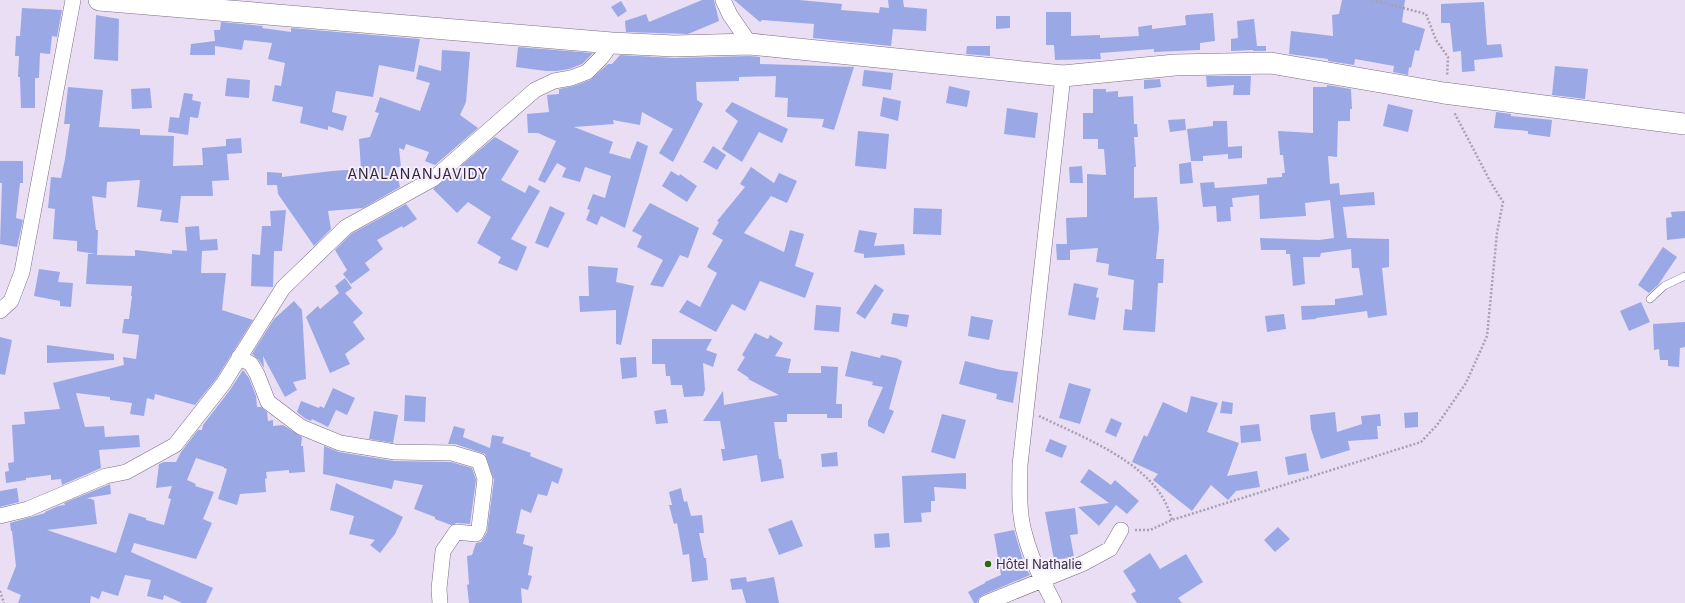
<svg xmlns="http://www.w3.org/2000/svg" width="1685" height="603" viewBox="0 0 1685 603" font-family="Inter,sans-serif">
  <rect width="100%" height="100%" fill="#eadef5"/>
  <path fill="#9aa8e6" d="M 702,0 L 714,0 L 719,21 L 688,34 L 626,32 L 625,21 L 646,14 L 649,22 Z
    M 734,0 L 799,0 L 842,4 L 841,10 L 879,13 L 880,7 L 889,8 L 888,0 L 903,0 L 904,7 L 927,9 L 926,31 L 893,29 L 891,46 L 813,38 L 814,24 L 762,20 L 760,22 Z
    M 1342,0 L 1405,0 L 1402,22 L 1425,29 L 1419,51 L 1415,50 L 1411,68 L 1409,67 L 1408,75 L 1393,72 L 1394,66 L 1355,59 L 1354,65 L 1328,61 L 1328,59 L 1289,54 L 1291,31 L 1333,36 L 1332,15 L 1339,14 Z
    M 621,1 L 627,11 L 618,17 L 611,7 Z
    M 1484,2 L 1487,45 L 1501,44 L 1503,57 L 1474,60 L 1475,71 L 1462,72 L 1461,51 L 1453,52 L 1450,23 L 1441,23 L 1441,4 Z
    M 22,8 L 62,10 L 57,37 L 52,36 L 50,54 L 40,53 L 39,78 L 35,78 L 35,108 L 21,108 L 20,77 L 18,77 L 19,56 L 15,56 L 16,36 L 20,36 Z
    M 1046,12 L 1071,12 L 1071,36 L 1100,35 L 1100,38 L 1139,36 L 1138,27 L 1152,25 L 1152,29 L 1186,25 L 1185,16 L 1187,15 L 1213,13 L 1215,41 L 1200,43 L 1200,50 L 1154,52 L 1154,49 L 1100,53 L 1101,59 L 1055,60 L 1054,45 L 1046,45 Z
    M 96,15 L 119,19 L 118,61 L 94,59 Z
    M 996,16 L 1010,16 L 1010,28 L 996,29 Z
    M 1254,19 L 1257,46 L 1266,46 L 1266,51 L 1253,51 L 1253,50 L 1231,51 L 1231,39 L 1238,38 L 1237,21 Z
    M 221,22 L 263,26 L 262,28 L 291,32 L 291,28 L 420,39 L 414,72 L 379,65 L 373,97 L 336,91 L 332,112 L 347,116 L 343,131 L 328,126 L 328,130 L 300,123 L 303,107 L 272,101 L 275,85 L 281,86 L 285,63 L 268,59 L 272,43 L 244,40 L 242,50 L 215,46 L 215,42 L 215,55 L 190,55 L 191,44 L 215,41 L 214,30 L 220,30 Z
    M 967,46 L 990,46 L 990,56 L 966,54 Z
    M 518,47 L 593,53 L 582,64 L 569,69 L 557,71 L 546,71 L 516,67 Z
    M 442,50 L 470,52 L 466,102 L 460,115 L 478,128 L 435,165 L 425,161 L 429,152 L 406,144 L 404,150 L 399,148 L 401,167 L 395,167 L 400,187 L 363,208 L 328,211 L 331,229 L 314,246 L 278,194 L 277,185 L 267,185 L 267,172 L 282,173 L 282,177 L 332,171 L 361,169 L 359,139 L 370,137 L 379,113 L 375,112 L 380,97 L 420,111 L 430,83 L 416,79 L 419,65 L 441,71 Z
    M 620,55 L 674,58 L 750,56 L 760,57 L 760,64 L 854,67 L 834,130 L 822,127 L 824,119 L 787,117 L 788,98 L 775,97 L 776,76 L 739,77 L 739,81 L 696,82 L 697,100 L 703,104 L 673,162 L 659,153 L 673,129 L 642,112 L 640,125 L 613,120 L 614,124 L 574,127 L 613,142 L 609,153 L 630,159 L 637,141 L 648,146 L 625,228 L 601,216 L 597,225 L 586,220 L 590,210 L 587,209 L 593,194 L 605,198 L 611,176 L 585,167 L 580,182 L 562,177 L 566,168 L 557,163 L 545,183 L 538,180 L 556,141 L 538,133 L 528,133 L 527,114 L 549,112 L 547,95 L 559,94 L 559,89 L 574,86 L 590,80 L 608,64 L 612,64 Z
    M 1555,66 L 1588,69 L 1585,99 L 1552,95 Z
    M 864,70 L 893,73 L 891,90 L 862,86 Z
    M 1206,76 L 1251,76 L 1250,95 L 1233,95 L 1234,85 L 1207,87 Z
    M 227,78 L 250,80 L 249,98 L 225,96 Z
    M 1160,79 L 1161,87 L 1144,89 L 1144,80 Z
    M 1327,85 L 1351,89 L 1352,109 L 1350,109 L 1350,121 L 1338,121 L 1337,157 L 1328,156 L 1330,184 L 1339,183 L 1340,195 L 1374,192 L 1375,205 L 1343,207 L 1347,238 L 1389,239 L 1389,267 L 1382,268 L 1387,315 L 1368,318 L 1367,311 L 1316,318 L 1316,319 L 1302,320 L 1301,306 L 1335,305 L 1335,299 L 1363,295 L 1359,268 L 1352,268 L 1351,249 L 1321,253 L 1320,257 L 1303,257 L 1305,284 L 1293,286 L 1290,254 L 1286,254 L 1286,250 L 1261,250 L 1260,238 L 1319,240 L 1334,238 L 1330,200 L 1305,203 L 1306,216 L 1260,219 L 1259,195 L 1232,198 L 1233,207 L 1230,207 L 1231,221 L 1217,222 L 1216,206 L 1203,207 L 1200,183 L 1214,182 L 1215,188 L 1267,184 L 1267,178 L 1282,177 L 1282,173 L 1285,173 L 1283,155 L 1280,155 L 1278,131 L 1313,133 L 1313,87 L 1327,87 Z
    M 949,86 L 970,91 L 967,107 L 946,103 Z
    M 68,87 L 103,90 L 99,127 L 140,129 L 140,135 L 174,136 L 173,166 L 203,165 L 202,148 L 226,146 L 226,139 L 241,138 L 242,153 L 227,154 L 229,180 L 212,181 L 213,196 L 181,196 L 178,223 L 160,221 L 162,210 L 137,207 L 140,180 L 107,182 L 106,198 L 92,196 L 96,230 L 98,230 L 97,255 L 135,256 L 135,250 L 172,254 L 172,250 L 187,251 L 185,227 L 199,226 L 200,240 L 217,239 L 218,250 L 202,251 L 201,273 L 226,273 L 222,310 L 253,320 L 216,379 L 195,405 L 155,394 L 154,400 L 147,398 L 144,416 L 130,414 L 132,403 L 110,400 L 110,397 L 76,393 L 85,427 L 104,426 L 105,437 L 139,435 L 140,447 L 99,450 L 101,468 L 62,485 L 61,479 L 51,480 L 51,475 L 26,478 L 26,480 L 6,483 L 5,472 L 9,471 L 8,463 L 14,462 L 12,425 L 25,424 L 24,412 L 60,409 L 53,383 L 124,365 L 123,357 L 136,359 L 139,335 L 122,333 L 124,319 L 129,319 L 132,296 L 131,296 L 132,286 L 86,284 L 88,254 L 95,254 L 77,251 L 77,241 L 53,239 L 55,209 L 48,208 L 51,177 L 61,178 L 65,159 L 70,124 L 64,124 Z
    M 150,88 L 152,108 L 132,109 L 131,89 Z
    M 1093,89 L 1106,89 L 1106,92 L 1118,91 L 1118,97 L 1133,96 L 1134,124 L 1137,124 L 1138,137 L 1134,137 L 1136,167 L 1134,167 L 1134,198 L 1157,197 L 1159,228 L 1156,259 L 1164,259 L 1163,283 L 1158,283 L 1155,332 L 1123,330 L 1125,309 L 1132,310 L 1134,280 L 1108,275 L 1109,264 L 1096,262 L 1098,248 L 1070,250 L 1070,260 L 1057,260 L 1056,244 L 1067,244 L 1066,218 L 1087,217 L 1087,174 L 1106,175 L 1104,149 L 1098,149 L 1098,139 L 1083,139 L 1083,113 L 1093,113 Z
    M 184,93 L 193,94 L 192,100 L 201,102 L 198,118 L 190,117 L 188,135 L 168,132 L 170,117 L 179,118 Z
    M 883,97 L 901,101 L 898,121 L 880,116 Z
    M 732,102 L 788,129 L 782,143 L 759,132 L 742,162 L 722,149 L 738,121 L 725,111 Z
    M 1388,104 L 1413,110 L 1408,132 L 1383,126 Z
    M 1007,108 L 1038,113 L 1035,138 L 1004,134 Z
    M 1496,112 L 1511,114 L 1511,116 L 1552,120 L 1550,137 L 1528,134 L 1528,131 L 1494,128 Z
    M 1185,119 L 1186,130 L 1170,132 L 1168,120 Z
    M 1213,121 L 1227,121 L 1228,147 L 1242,146 L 1242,158 L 1228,159 L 1228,154 L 1203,156 L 1203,161 L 1191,161 L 1187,129 L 1213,126 Z
    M 858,131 L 889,134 L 886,169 L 855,166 Z
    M 495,137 L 519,151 L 501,180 L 525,193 L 529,185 L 540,191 L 511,239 L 527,247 L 517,271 L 498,263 L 501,257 L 477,243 L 491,217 L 468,202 L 457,213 L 433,189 Z
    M 713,146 L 726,155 L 717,170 L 703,162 Z
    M 0,161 L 23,161 L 23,183 L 20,183 L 16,218 L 23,220 L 17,247 L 0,244 L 2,183 L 0,183 Z
    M 1191,162 L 1193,183 L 1180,184 L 1179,164 Z
    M 1082,166 L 1083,183 L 1070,183 L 1069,167 Z
    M 751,167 L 774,183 L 779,173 L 797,181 L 787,203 L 771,196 L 744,233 L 784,252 L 790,230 L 804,234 L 795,266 L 814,273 L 805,298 L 760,281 L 745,311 L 732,304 L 716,332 L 679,312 L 687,300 L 700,307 L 717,273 L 707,267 L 723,240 L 712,234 L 719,222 L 717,221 L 745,187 L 740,184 Z
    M 671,171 L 679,176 L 680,174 L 697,186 L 687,202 L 662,186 Z
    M 650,203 L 699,228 L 688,258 L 680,255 L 663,287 L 650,285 L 663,260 L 637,247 L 642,236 L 632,231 Z
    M 406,204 L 417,219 L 403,228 L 402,226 L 377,240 L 383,249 L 365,263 L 370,270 L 351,284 L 343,274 L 347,270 L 335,250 L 351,234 Z
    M 550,206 L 565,213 L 548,248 L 535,243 Z
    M 914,208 L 942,209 L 941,235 L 913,234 Z
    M 286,210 L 282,251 L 274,251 L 273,287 L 251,286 L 252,254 L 260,255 L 262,226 L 271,226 L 270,211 Z
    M 1685,211 L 1685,238 L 1667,240 L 1666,218 L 1672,217 L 1671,212 Z
    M 859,230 L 877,233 L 874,246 L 904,244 L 905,255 L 864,258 L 864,254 L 854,252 Z
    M 1663,247 L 1677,257 L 1658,285 L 1649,293 L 1638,285 Z
    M 588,266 L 618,268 L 616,282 L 634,286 L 621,345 L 616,344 L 616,310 L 580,312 L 579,296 L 589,296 Z
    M 39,269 L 60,272 L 58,282 L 73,283 L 71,307 L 60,306 L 60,301 L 34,296 Z
    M 345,278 L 352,288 L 345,293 L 363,313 L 353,322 L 365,339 L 345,354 L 350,364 L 330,373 L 306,317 L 318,306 L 320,309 L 339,293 L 335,286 Z
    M 1074,283 L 1098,288 L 1096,297 L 1099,298 L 1095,320 L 1068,315 Z
    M 875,284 L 884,290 L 865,319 L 856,313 Z
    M 294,301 L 302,310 L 306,379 L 293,382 L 297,390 L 285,397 L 263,356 L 264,368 L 258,359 L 252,354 L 274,319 Z
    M 1641,302 L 1650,322 L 1629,331 L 1620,311 Z
    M 816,305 L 841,307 L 839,332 L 814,330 Z
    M 893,313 L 909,315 L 907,327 L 891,324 Z
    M 1284,314 L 1286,329 L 1267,332 L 1265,316 Z
    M 971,316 L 993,320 L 989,340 L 968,336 Z
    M 1685,322 L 1685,347 L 1680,348 L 1679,367 L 1668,366 L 1668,360 L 1660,360 L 1659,349 L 1654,350 L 1653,324 Z
    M 755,333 L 768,339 L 770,335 L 783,343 L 775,356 L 791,359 L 788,373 L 821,373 L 821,366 L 838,367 L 836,404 L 842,404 L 842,418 L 827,418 L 827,414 L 787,414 L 787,422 L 774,422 L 779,459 L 781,459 L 784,478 L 761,482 L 757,455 L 723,461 L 721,449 L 725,449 L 720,421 L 703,421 L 723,391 L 724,405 L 779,395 L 748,379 L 749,378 L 737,370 L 745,357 L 742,355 Z
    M 0,337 L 12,340 L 5,375 L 0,374 Z
    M 652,339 L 712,339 L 706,350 L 717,354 L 713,367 L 703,363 L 705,390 L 703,396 L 684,397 L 682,385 L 671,385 L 670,376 L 666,376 L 665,364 L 652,364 Z
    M 47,345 L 114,354 L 114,360 L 47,363 Z
    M 851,351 L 880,358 L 881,355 L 896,358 L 902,361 L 889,409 L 894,411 L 884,434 L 868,426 L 868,421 L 883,387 L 872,385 L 873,382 L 845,376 Z
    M 636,357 L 637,377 L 622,379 L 620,358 Z
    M 965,361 L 1001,370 L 1018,372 L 1013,403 L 996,399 L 997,394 L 959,384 Z
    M 243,370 L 249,378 L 256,396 L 257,407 L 261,407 L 267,412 L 268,421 L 273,420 L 273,426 L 283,425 L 302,437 L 301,446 L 303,446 L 305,472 L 289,473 L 289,470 L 266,472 L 267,478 L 265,479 L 266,492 L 240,494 L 237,505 L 218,499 L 227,469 L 224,468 L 224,467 L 196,458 L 187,480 L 196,484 L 195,486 L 214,492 L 203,519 L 212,523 L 196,559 L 134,543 L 131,552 L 213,588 L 206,603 L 182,603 L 164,595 L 163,600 L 147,596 L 151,580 L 125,575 L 118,596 L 102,591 L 99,599 L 91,596 L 90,603 L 18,603 L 21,595 L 7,589 L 16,566 L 12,531 L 11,531 L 10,523 L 45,513 L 45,512 L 58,506 L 65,505 L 64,503 L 110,484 L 111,494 L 87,498 L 94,500 L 97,524 L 47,530 L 116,553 L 129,513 L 146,518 L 146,520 L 164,525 L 171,499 L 168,498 L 172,486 L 156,488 L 159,464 L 164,462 L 176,462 L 181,452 L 198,430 L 202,430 L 203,425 L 230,390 Z
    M 1069,383 L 1091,389 L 1080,424 L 1059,418 Z
    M 333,388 L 355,398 L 347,415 L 336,410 L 328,427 L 312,419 L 311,421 L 306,419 L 297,412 L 301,401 L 319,408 L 320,406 L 324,408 Z
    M 405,395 L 426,397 L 425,422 L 404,421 Z
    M 1191,396 L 1218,403 L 1207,432 L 1239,443 L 1227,476 L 1257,471 L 1260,487 L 1236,491 L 1228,500 L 1211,485 L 1192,511 L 1153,480 L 1158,474 L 1132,462 L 1144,435 L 1147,437 L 1163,402 L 1187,413 Z
    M 1222,401 L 1233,403 L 1232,414 L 1220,413 Z
    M 666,409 L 668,423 L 656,424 L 654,411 Z
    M 374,411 L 398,415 L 393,443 L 369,439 Z
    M 1335,412 L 1337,432 L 1362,424 L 1361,416 L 1380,414 L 1381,426 L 1377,426 L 1378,439 L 1348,441 L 1350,450 L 1321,459 L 1311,429 L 1310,415 Z
    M 1418,412 L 1418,427 L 1405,428 L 1404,413 Z
    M 942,414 L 966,420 L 955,459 L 931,452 Z
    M 1111,418 L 1122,423 L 1116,437 L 1105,432 Z
    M 1259,424 L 1261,441 L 1241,443 L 1240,426 Z
    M 454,426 L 465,429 L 463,437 L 490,448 L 492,435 L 504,437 L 502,443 L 531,453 L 530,456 L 563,469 L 558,484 L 552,481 L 547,496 L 538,494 L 531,513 L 521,509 L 516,533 L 525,535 L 523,544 L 533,547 L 528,575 L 532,576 L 528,590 L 521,588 L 522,603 L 469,603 L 467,585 L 469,584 L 467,556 L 472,555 L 476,543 L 481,542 L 487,532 L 494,480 L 485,454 L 455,444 L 448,444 Z
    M 1050,439 L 1067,446 L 1062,458 L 1045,451 Z
    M 324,446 L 339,452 L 394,461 L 451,462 L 472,468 L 476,480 L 470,524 L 457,523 L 451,525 L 435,519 L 435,517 L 414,509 L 423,485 L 394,480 L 392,489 L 323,474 Z
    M 837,452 L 838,466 L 822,467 L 821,454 Z
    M 1306,453 L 1309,471 L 1288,475 L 1285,457 Z
    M 1089,469 L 1111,485 L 1115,480 L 1139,501 L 1127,514 L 1116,505 L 1099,526 L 1078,507 L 1109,503 L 1080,482 Z
    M 966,473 L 966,489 L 934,487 L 935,501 L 931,501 L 931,512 L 921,513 L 922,522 L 904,523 L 902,476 Z
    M 336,483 L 403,517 L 395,534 L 380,553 L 370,545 L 375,540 L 349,534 L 354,516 L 330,510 Z
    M 17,488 L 19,502 L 0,507 L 0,491 Z
    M 681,488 L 684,502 L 687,501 L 691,516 L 702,515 L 704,533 L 699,533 L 704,558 L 706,558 L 708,580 L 692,582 L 689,554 L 683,555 L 677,523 L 674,524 L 669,505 L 672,505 L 669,492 Z
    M 1075,508 L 1078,534 L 1070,535 L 1074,557 L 1054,560 L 1045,512 Z
    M 792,520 L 803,546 L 779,555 L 768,529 Z
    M 1278,527 L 1290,539 L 1275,552 L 1264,540 Z
    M 1014,530 L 1025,567 L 1030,575 L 983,595 L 979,598 L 977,603 L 974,603 L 968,592 L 985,583 L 985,582 L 1001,575 L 994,534 Z
    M 889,533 L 890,547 L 875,548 L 874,534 Z
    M 1150,553 L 1160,569 L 1186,554 L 1203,582 L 1178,598 L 1182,603 L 1137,603 L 1131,594 L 1136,591 L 1123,571 Z
    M 746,577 L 747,582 L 774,577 L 779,603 L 746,603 L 742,589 L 732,590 L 730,579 Z"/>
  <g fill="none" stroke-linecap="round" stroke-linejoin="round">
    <defs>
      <path id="lane" d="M 1650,299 L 1664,286 L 1685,276"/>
      <path id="street" d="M 723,0 L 730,15 L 750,44
        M 0,311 L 11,301 L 22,272 L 73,0
        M 239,357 L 251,364 L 257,374 L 268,402 L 301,427 L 340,443 L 395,452 L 452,453 L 479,461 L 485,479 L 479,528 L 476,534 L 456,532 L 443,551 L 439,589 L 440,603
        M 0,516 L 28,509 L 106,476 L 126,472 L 175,445 L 223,384 L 283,288 L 346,227 L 433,179 L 535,90 L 554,81 L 571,78 L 587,72 L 601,58 L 612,43
        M 986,603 L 1084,563 L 1110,549 L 1121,530
        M 1054,603 C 1043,582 1031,559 1025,535 C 1018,513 1020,488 1020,465 L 1063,76"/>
      <path id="secondary" d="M 99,0 L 612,43 L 674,46 L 750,44 L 1063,76 L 1175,65 L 1271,63 L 1444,93 L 1685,124"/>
    </defs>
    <use href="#lane" stroke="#796f83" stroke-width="8"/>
    <use href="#street" stroke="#796f83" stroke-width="16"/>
    <use href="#secondary" stroke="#796f83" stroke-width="22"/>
    <path stroke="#a9a0b2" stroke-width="2.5" stroke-dasharray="2 2" stroke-linecap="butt" d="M 1372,0 L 1426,14 L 1436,40 L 1448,57 L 1447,76
      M 1039,416 C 1080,436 1144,460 1165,502 C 1168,507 1170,514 1172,520
      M 1135,530 L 1150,530 L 1172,520 L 1421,442 L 1437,425 L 1466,383 L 1487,336 L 1497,233 L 1503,202 L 1490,181 L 1454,112
      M 0,591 L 4,603"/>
    <use href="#lane" stroke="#fff" stroke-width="7"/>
    <use href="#street" stroke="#fff" stroke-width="15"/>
    <use href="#secondary" stroke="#fff" stroke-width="21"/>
  </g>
  <circle fill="#266d0c" stroke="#f6edff" stroke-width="1.5" cx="988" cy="564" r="4"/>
  <g text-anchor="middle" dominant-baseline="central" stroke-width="4" stroke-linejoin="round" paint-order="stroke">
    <g font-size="13" fill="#37333c" stroke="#f6edff" text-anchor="start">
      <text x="996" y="564">Hôtel Nathalie</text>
    </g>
    <g font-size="14" letter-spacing="1" fill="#31293a" stroke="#f6edff">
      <text x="418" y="173">ANALANANJAVIDY</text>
    </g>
  </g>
</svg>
